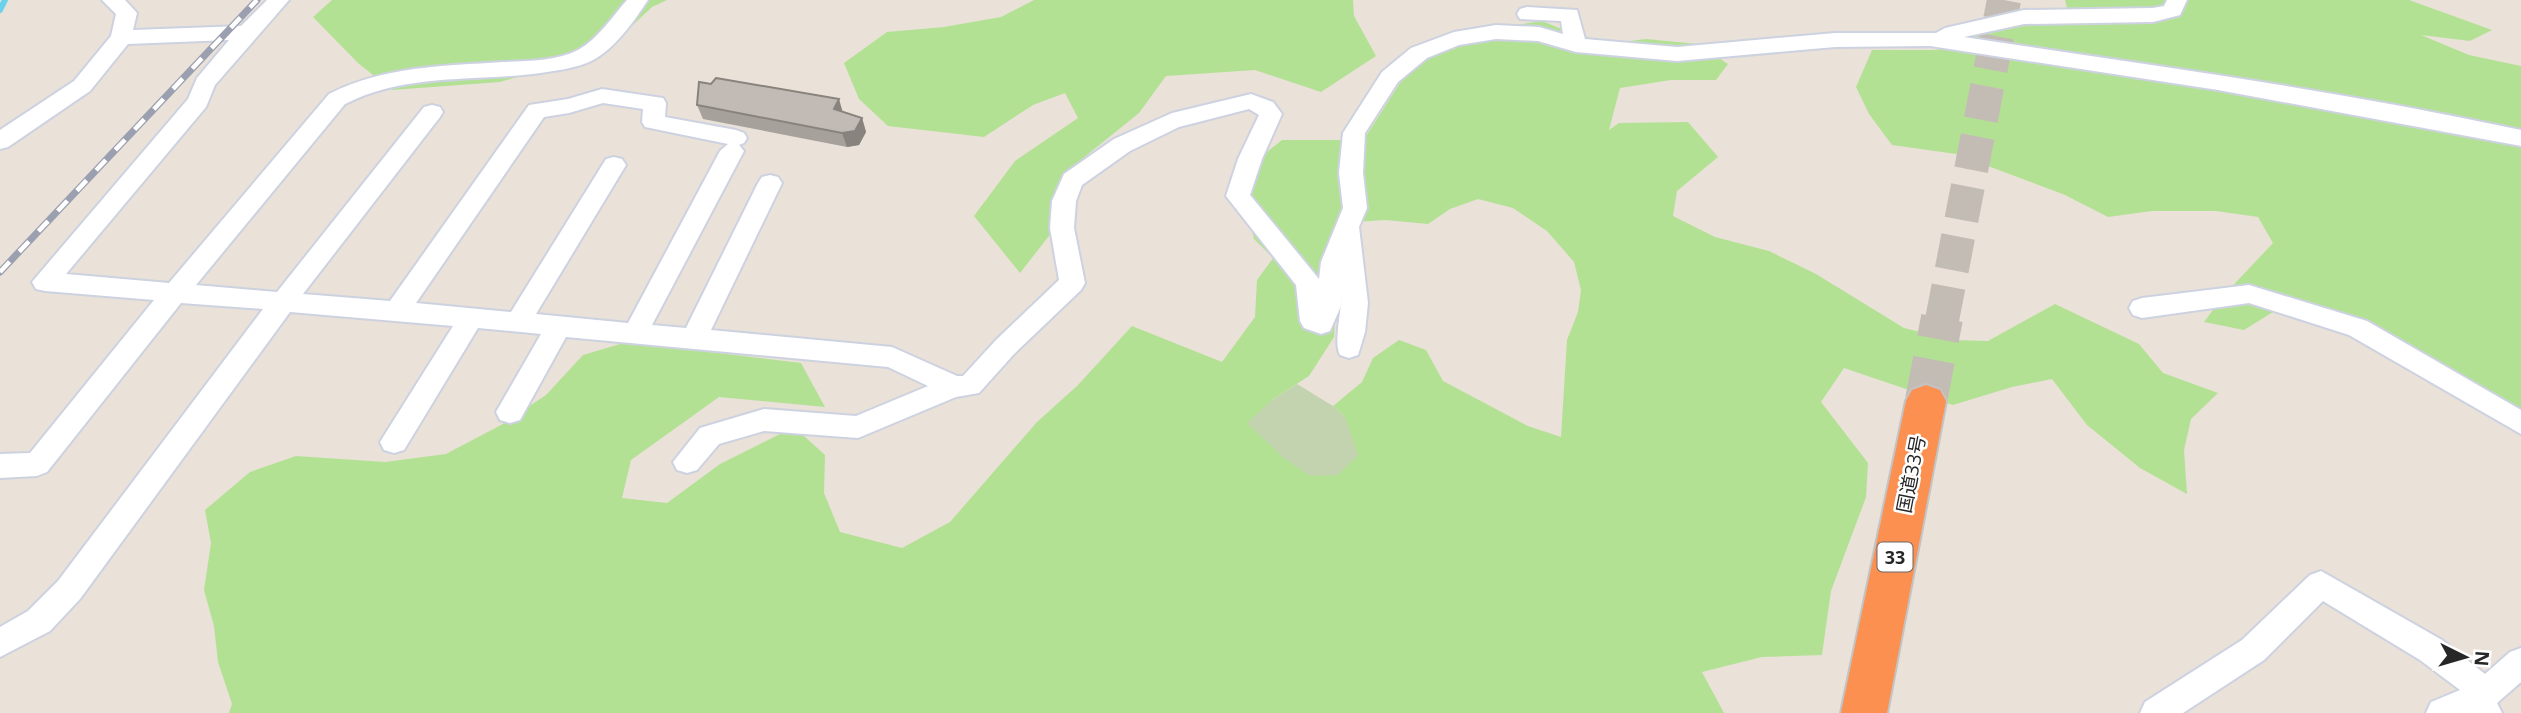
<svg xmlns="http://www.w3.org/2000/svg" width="2521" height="713" viewBox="0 0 2521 713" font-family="'Open Sans','Noto Sans JP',sans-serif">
  <rect width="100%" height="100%" fill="#eae1d8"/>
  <path fill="#b3e194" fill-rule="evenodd" d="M 332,0 L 667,0 L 652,7 L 605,51 L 500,82 L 392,90 L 358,63 L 313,17 Z
    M 1034,0 L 1353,0 L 1354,16 L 1376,56 L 1321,92 L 1255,70 L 1166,76 L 1139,113 L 1082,159 L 1056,195 L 1052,232 L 1020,273 L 974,216 L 1015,161 L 1078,118 L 1065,93 L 1033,105 L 984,137 L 888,126 L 859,99 L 844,63 L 887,32 L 944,27 L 1001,17 Z
    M 2065,0 L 2409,0 L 2492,30 L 2470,41 L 2421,35 L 2469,55 L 2521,66 L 2521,414 L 2409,346 L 2341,313 L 2281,307 L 2244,330 L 2204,322 L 2224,295 L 2273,243 L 2258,217 L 2216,211 L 2152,211 L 2108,217 L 2065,195 L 1956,154 L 1892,145 L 1869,114 L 1856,87 L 1872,50 L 1937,50 L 1952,30 L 2069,16 Z
    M 1542,21 L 1574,34 L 1614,43 L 1646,39 L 1698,44 L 1728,64 L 1716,80 L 1671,80 L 1620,88 L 1609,130 L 1619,123 L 1688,122 L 1718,157 L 1677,191 L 1673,216 L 1715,237 L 1769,251 L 1816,274 L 1904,328 L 1953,340 L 1988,341 L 2055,304 L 2139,344 L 2163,373 L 2218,393 L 2191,419 L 2184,450 L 2187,494 L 2140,468 L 2087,425 L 2052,379 L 2012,387 L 1953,405 L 1844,368 L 1821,402 L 1868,463 L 1866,497 L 1831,591 L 1822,655 L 1762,657 L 1702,672 L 1724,713 L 229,713 L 232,704 L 218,662 L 214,626 L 204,590 L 211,543 L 205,510 L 250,472 L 296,456 L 385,462 L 446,454 L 501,425 L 546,395 L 583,355 L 627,342 L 801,363 L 825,407 L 719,397 L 631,460 L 622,498 L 667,503 L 720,464 L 794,427 L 825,455 L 824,493 L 840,532 L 902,548 L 950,522 L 1037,422 L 1078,385 L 1132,326 L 1222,362 L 1255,317 L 1257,280 L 1273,258 L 1254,239 L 1244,197 L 1257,160 L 1282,140 L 1343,140 L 1366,136 L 1416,58 L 1459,34 ZM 1478,199 L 1513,208 L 1547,231 L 1574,262 L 1581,290 L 1578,312 L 1567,340 L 1561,437 L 1528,426 L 1443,381 L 1426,350 L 1399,340 L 1373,358 L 1362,382 L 1333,406 L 1345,417 L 1272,400 L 1309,376 L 1334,337 L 1337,292 L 1354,222 L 1386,220 L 1428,224 L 1450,209 Z"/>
  <path fill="#c3d3af" d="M 1297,384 L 1333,406 L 1345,417 L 1358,455 L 1338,475 L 1310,476 L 1284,458 L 1247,423 L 1272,400 Z"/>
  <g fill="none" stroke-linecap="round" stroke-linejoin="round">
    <path stroke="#6ad2ed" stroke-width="6" d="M 0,10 L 5,0"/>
    <path stroke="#c3bcb5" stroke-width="34" stroke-dasharray="34 17" stroke-linecap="butt" d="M 1942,320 L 2004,0"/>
    <path stroke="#c3bcb5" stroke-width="42" stroke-dasharray="42 21" stroke-linecap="butt" d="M 1926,401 L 1942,318"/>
    <defs>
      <path id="street" d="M 102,0 L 125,0 L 137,13 L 133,30 L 241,26 L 267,0 L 289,0 L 215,85 L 206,107 L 66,274 L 169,283 L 329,94 C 384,66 443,66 503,62 C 527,61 557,61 578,50 C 598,39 612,17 627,0 L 648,0 C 635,20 616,47 595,59 C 577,69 553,71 533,74 C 469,81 404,74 345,104 L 196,285 L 277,292 L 424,107 L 432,105 L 440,107 L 443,112 L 440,117 L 303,294 L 390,301 L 529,105 L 568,99 L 602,89 L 663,98 L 666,103 L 665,117 L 736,130 L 744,133 L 747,138 L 744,143 L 739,145 L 744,151 L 652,325 L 686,328 L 758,183 L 762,177 L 770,175 L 778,177 L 782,183 L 711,330 L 892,347 L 957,376 L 963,376 L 996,340 L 1059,280 L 1050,228 L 1052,201 L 1064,174 L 1114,139 L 1172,113 L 1251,94 L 1273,102 L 1282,114 L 1262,159 L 1250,195 L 1319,279 L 1321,262 L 1343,208 L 1339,173 L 1343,133 L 1382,72 L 1411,48 L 1454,32 L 1496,25 L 1539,27 L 1563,34 L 1561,21 L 1520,19 L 1517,14 L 1520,9 L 1527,7 L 1577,10 L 1585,39 L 1677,47 L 1835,33 L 1936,33 L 1945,28 L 2024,10 L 2153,8 L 2164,6 L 2167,0 L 2187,0 L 2180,15 L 2153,22 L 2024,24 L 1964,37 C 2150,65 2337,90 2521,130 L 2521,146 L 2218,90 L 1930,46 L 1835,47 L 1677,61 L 1576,52 L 1538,41 L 1496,39 L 1459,45 L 1427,58 L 1398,82 L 1365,133 L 1363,173 L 1367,208 L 1359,227 L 1368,303 L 1365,332 L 1358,355 L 1349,358 L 1340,355 C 1333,343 1342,308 1342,291 L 1341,306 L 1330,331 L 1321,334 L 1304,328 L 1300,321 L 1296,285 L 1226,196 L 1238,159 L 1259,115 L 1249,109 L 1179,127 L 1130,151 L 1082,185 L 1076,201 L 1074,228 L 1085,283 L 1081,290 L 1014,354 L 979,393 L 956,397 L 858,438 L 764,431 L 719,444 L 697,470 L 687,473 L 677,470 L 673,462 L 700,428 L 710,425 L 764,409 L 856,416 L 928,386 L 888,367 L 566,337 L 520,420 L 510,423 L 500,420 L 496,412 L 541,334 L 478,328 L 404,450 L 394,453 L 384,450 L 380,442 L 453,326 L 290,312 L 80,599 L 50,631 L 0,657 L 0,627 L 28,611 L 58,581 L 263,309 L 181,303 L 47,472 L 37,476 L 0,478 L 0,454 L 30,453 L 154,300 L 45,291 L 36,289 L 32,282 L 188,99 L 197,78 L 229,40 L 128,44 L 90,91 L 8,147 L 0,149 L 0,130 L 74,81 L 111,36 L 116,14 ZM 603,103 L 643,109 L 642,122 L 645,127 L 728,144 L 720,151 L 628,323 L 536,314 L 626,165 L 622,159 L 614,157 L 606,159 L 511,312 L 416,303 L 544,117 L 569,113 Z
        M 2249,285 L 2367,321 L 2521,410 L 2521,434 L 2349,335 L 2249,303 L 2142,318 L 2133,315 L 2129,308 L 2133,301 L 2142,298 Z
        M 2321,571 L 2442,640 L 2485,674 L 2510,652 L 2521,648 L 2521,682 L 2497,703 L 2502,713 L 2426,713 L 2431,702 L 2460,690 L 2420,660 L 2323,601 L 2264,660 L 2183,713 L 2140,713 L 2145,702 L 2242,640 L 2310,575 Z"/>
      <path id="highway" d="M 1926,385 L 1940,390 L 1946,401 L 1887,713 L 1841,713 L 1906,401 L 1912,390 Z"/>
    </defs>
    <use href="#street" stroke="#cdd2e0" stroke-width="4"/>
    <use href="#highway" stroke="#c3c3c3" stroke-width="4"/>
    <use href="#street" fill="#fff" fill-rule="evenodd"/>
    <use href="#highway" fill="#fc9050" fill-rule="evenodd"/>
    <defs>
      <path id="rail" d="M 0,272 L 257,0"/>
    </defs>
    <use href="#rail" stroke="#9ba0b1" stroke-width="7"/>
    <use href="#rail" stroke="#fff" stroke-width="4.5" stroke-dasharray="14" stroke-linecap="butt"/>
  </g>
  <path fill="#a7a19c" d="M 697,105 L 843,112 L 862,118 L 866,132 L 859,145 L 847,147 L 703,119 Z"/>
  <path fill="#88837f" d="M 839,99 L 843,113 L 834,109 Z
    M 862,118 L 866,132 L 859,145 L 847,147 L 842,133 Z"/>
  <path fill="#c2bbb5" stroke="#88837f" stroke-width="2" d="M 716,78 L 839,99 L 834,109 L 862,118 L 855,131 L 842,133 L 697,105 L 699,82 L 711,84 Z"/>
  <g text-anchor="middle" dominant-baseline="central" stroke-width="5" stroke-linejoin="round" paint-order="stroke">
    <rect fill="#fff" stroke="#686868" stroke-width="2" x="1877.5" y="542.5" width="35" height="29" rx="5"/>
    <g font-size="18" font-weight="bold" fill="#272727">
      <text x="1895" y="557">33</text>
    </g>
    <g font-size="19" fill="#272727" stroke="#fff">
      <text transform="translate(1911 474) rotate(-79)">国道33号</text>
    </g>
  </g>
  <g transform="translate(2465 657) rotate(95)" stroke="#ffffff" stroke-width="5" paint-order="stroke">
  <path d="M0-5L12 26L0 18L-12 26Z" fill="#272727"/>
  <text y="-10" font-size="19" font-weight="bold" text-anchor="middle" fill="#272727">N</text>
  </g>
</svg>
